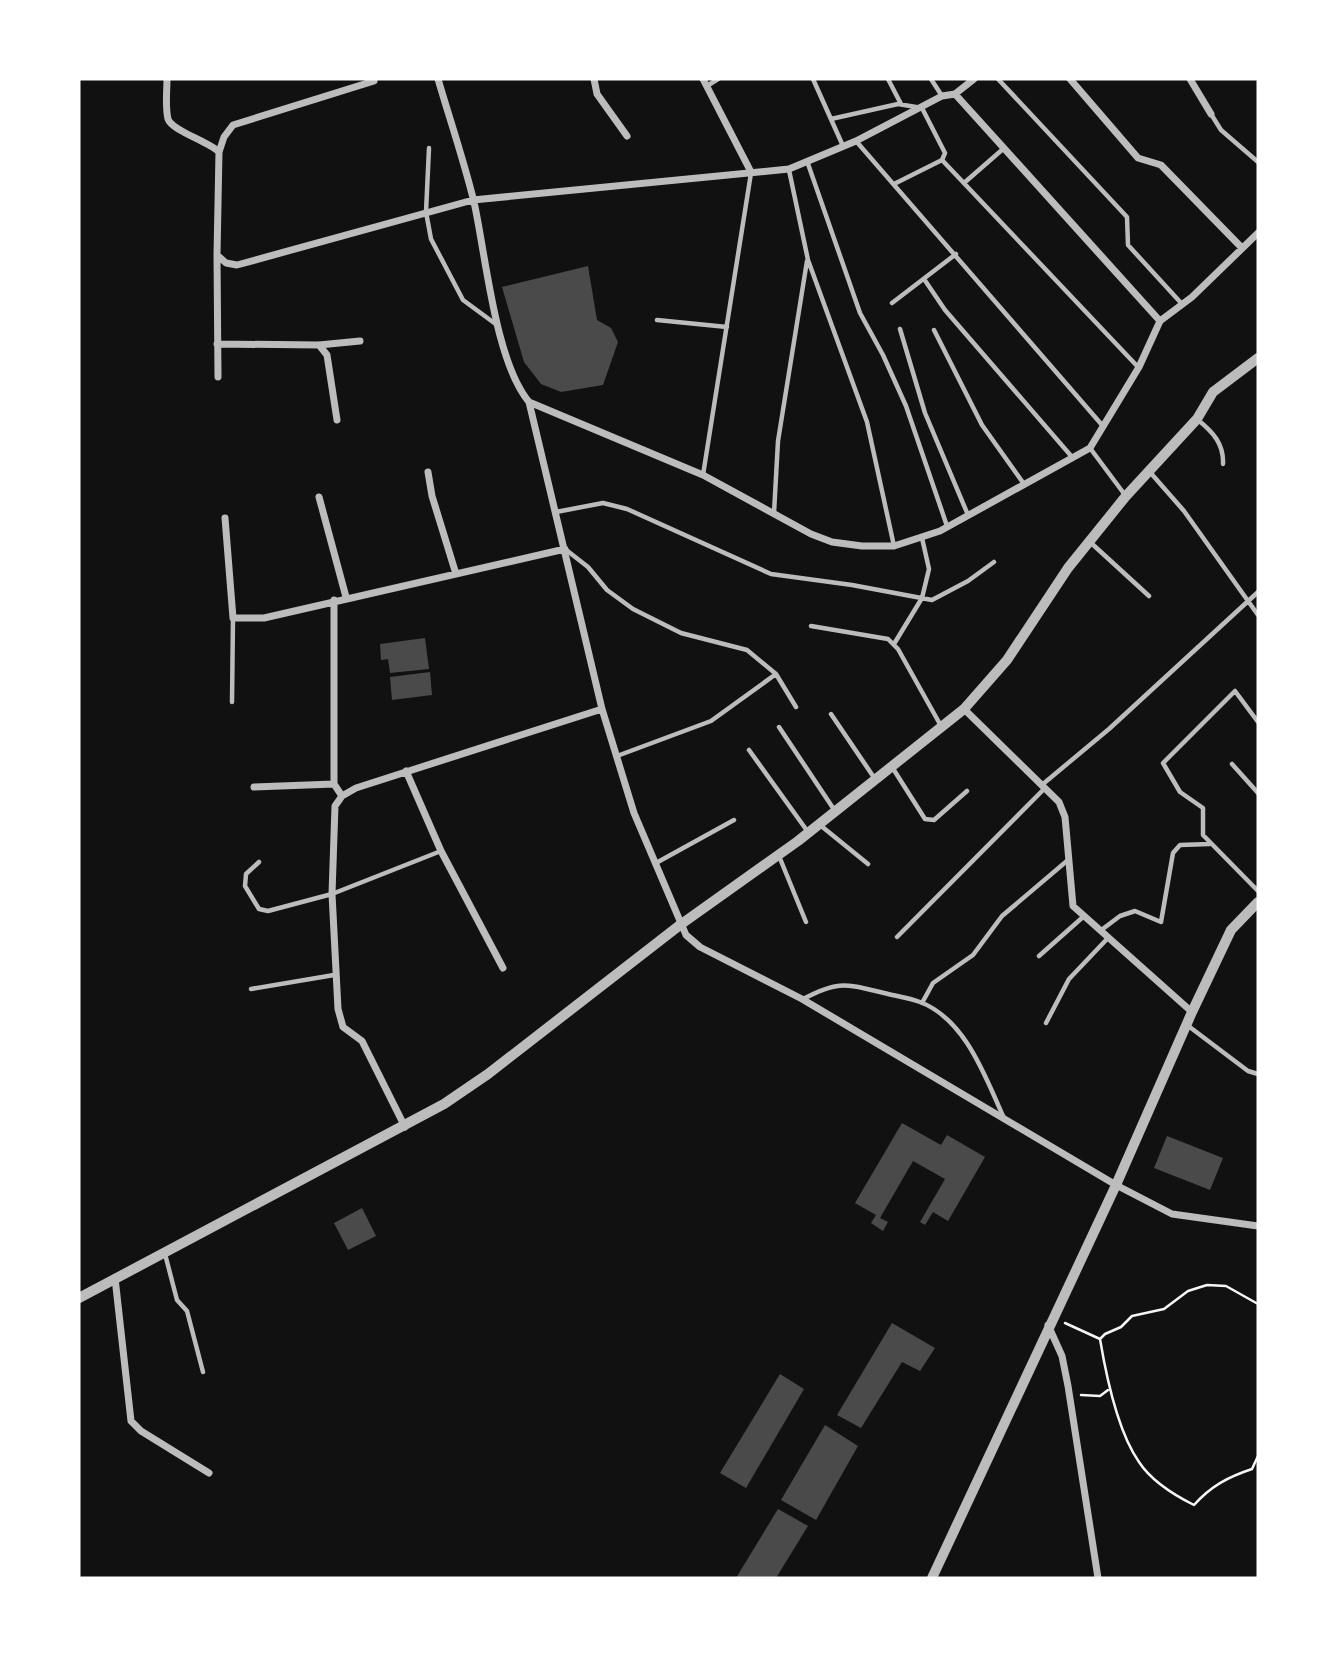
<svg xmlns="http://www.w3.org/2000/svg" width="1337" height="1657" viewBox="0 0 1337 1657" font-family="Literata,serif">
  <rect width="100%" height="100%" fill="#111"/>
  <path fill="#4a4a4a" d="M 588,266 L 597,320 L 611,328 L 618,342 L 603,385 L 561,392 L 541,384 L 524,362 L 502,287 Z
    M 425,638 L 429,669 L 390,673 L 388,659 L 381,660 L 380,644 Z
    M 430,672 L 432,695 L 392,700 L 390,677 Z
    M 902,1123 L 941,1145 L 947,1135 L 985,1157 L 948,1221 L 933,1212 L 925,1225 L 920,1222 L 945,1179 L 913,1161 L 880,1218 L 888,1222 L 883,1231 L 871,1223 L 876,1215 L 855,1203 Z
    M 1167,1136 L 1223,1158 L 1210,1190 L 1154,1168 Z
    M 362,1208 L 376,1236 L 348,1250 L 334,1223 Z
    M 892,1323 L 935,1348 L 920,1371 L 902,1362 L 861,1428 L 837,1415 Z
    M 780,1374 L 804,1389 L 746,1488 L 720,1473 Z
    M 825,1425 L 858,1446 L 816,1520 L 781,1500 Z
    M 778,1509 L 808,1526 L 776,1578 L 736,1578 Z"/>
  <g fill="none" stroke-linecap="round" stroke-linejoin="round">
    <path stroke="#f5f5f5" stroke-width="2.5" d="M 1065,1323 L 1100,1339
      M 1100,1339 C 1106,1375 1118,1432 1139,1462 C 1152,1482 1174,1495 1194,1505 C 1211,1486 1228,1477 1252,1469 L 1258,1456
      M 1100,1339 L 1105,1334 L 1121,1327 L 1132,1316 L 1164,1309 L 1188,1291 L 1207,1285 L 1226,1286 L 1258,1304
      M 1081,1395 L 1100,1396 L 1108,1390"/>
    <path stroke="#bcbcbc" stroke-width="4.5" d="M 813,79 L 843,146
      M 888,79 L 901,104
      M 931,79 L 942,96
      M 998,79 L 1127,217 L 1128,245 L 1182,304
      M 707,86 L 718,79
      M 1211,114 L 1221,130 L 1258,162
      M 831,119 L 898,104 L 922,108 L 945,153 L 942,160 L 1138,367
      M 856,141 L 1102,425
      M 429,148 L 426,212 L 431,239 L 463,300 L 497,325
      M 807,161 L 860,313 L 883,355 L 906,406 L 947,526
      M 789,170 L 808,260 L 867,422 L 894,546
      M 964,183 L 1003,149
      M 894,184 L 942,160
      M 924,279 L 945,310 L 1072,457
      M 892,303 L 956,254
      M 657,320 L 727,327
      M 900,329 L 925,413 L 968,515
      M 934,330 L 982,425 L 1024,484
      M 1198,420 C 1213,432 1224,444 1223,464
      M 1090,448 L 1125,495
      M 1149,471 L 1184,511 L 1258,615
      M 703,475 L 751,173
      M 556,512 L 603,503 L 627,509 L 771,574 L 852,585 L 932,600 L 968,581 L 994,562
      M 774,513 L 778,441 L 807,261
      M 1090,542 L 1149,596
      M 565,549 L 588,567 L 607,590 L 633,609 L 681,633 L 747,650 L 776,674 L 796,707
      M 811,626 L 888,639 L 898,649 L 941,726
      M 894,644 L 922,598 L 929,569 L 922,538
      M 232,702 L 233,618
      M 831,714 L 875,779
      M 1258,722 L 1235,691 L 1163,763 L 1180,792 L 1203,808 L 1203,835 L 1258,891
      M 779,727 L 835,811
      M 749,750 L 808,832
      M 617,756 L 711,721 L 776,674
      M 1232,764 L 1258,793
      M 892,767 L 925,819 L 934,820 L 967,791
      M 1043,784 L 1109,729 L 1258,592
      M 820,825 L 868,864
      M 779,856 L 806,922
      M 259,862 L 246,874 L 245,886 L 259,909 L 268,911 L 332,894 L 441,851
      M 656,863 L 734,820
      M 1100,931 L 1120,916 L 1135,911 L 1161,922 L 1173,853 L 1180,845 L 1210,844
      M 897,937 L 1045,788
      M 1039,956 L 1083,917
      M 251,989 L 334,975
      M 803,999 C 839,980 845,984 884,993 C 896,996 909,998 920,1002 C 965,1019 985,1076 1003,1116
      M 922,1003 L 933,983 L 973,955 L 1002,916 L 1068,860
      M 1046,1023 L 1069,979 L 1107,939
      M 1187,1025 L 1248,1071 L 1258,1074
      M 165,1254 L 177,1300 L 187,1311 L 203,1372"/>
    <path stroke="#bcbcbc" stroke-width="7" d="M 167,79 C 167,91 165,107 168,119 C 172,131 208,141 219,152
      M 438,79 C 450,120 464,161 474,202 C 486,256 495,361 529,402 L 602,709 L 634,813 L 686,935 L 700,947 L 802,999 L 1116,1185 L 1172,1214 L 1258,1226
      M 594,79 L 597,94 L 627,136
      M 703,79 L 751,172
      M 1070,79 L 1138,158 L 1161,165 L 1242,248
      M 1190,79 L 1211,114
      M 374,81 L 233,125 L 224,137 L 219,152 L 217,255 L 226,263 L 237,265 L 473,200 L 789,169 L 856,141 L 942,96 L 955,94 L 974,79
      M 955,94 L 1160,321
      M 217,255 L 218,377
      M 217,344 L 319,345 L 360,341
      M 319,345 L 327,355 L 337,420
      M 529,402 L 703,475 L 811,534 L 832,542 L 862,546 L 894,546 L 940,531 L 1090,448 L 1139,367 L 1160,321 L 1192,297 L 1258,233
      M 428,472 L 432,496 L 456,574
      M 319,497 L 346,597
      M 225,518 L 233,618 L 264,618 L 565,549
      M 334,600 L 334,784 L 342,796
      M 964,709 L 1059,802 L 1065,817 L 1073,906 L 1192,1012
      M 406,771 L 441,851 L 503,968
      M 254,787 L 334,784
      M 405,1127 L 362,1041 L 343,1027 L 338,1009 L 332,894 L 335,806 L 342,796 L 356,788 L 602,709
      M 115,1278 L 131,1421 L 141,1431 L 209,1473
      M 1048,1325 L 1062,1356 L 1068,1386 L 1098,1578"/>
    <path stroke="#bcbcbc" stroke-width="10" d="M 79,1298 L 444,1104 L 488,1074 L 680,925 L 798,841 L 964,709 L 1007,660 L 1068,568 L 1126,496 L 1197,419 L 1213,392 L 1258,358
      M 932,1578 L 1116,1185 L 1192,1012 L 1231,930 L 1258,902"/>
  </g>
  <rect width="1337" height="1657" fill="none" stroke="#ffffff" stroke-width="161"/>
</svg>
